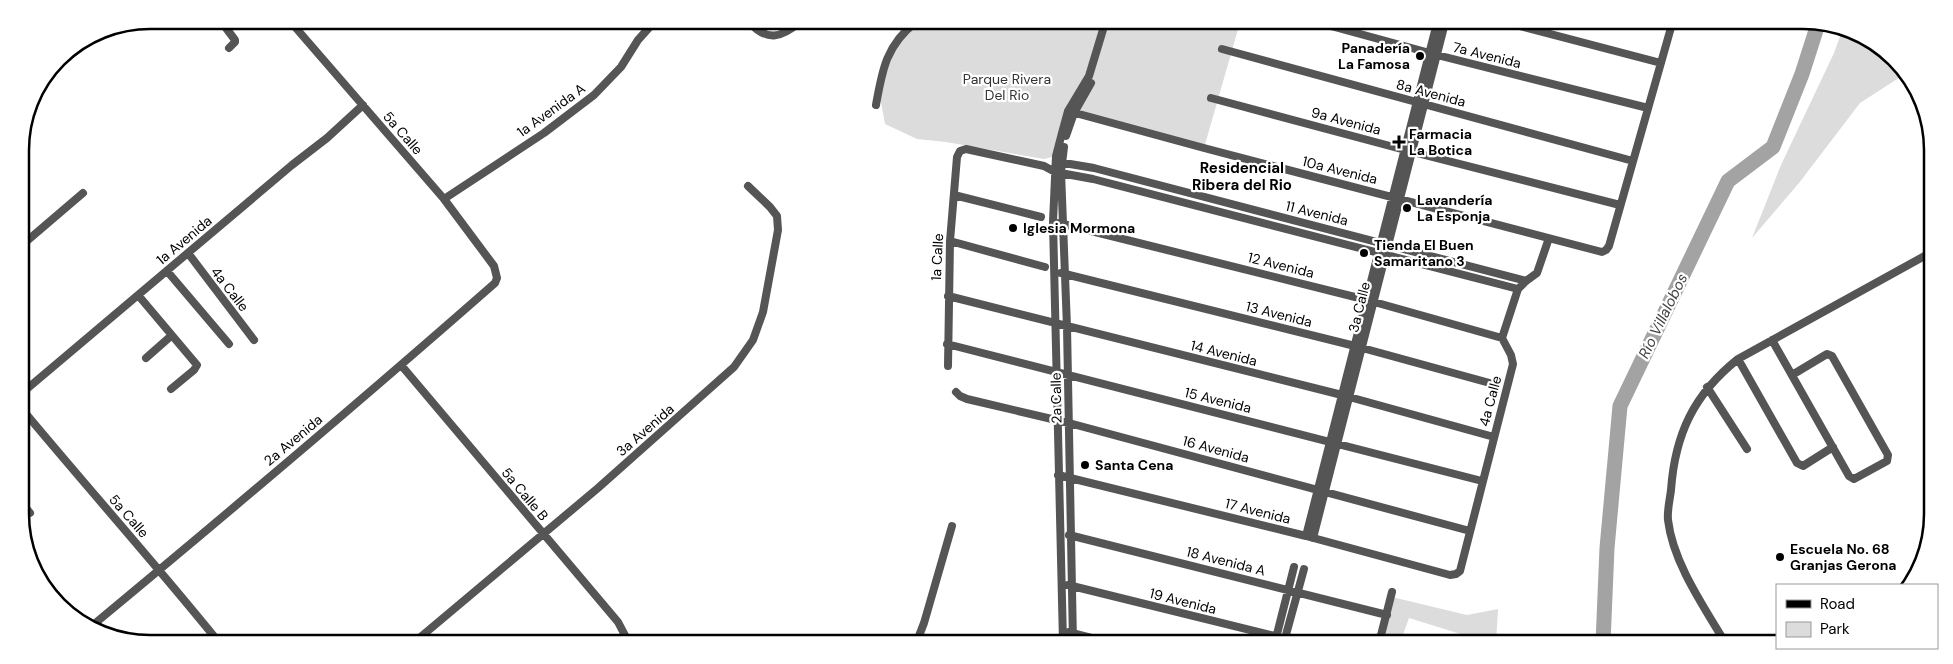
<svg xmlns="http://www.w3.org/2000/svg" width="1953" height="664" viewBox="0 0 1953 664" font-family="'DM Sans',sans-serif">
  <rect width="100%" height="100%" fill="#fff"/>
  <path fill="#dcdcdc" d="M 916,22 L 1225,23 L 1239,26 L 1204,148 L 1068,108 L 1056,156 L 1044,159 L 946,142 L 917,139 L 885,124 L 881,102 L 876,92 L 889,54 Z
    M 1843,28 L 1901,64 L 1905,74 L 1860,103 L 1799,183 L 1752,238 L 1781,165 L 1834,53 Z
    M 1392,597 L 1467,615 L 1498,609 L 1496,643 L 1479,643 L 1467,636 L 1409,618 L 1400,643 L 1382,643 Z"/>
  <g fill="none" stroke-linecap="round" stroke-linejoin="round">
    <path stroke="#a3a3a3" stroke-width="15" d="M 1603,643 L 1607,548 L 1620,406 L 1728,181 L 1773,147 L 1802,74 L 1818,24"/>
    <path stroke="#555" stroke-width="8" d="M 220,20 L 235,40 L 235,42 L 229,48
      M 749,22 C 767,42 781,38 800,22
      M 1320,23 L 1437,55 L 1648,108
      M 1512,24 L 1661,63
      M 1222,49 L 1633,161
      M 1211,98 L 1405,150 L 1620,205
      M 876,105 C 882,71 886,45 916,22
      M 1068,111 L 1204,148 L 1602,252 L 1606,250 L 1609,246 L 1672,24
      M 1066,136 L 1074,113 L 1091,83
      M 1064,147 L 1061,172 L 1067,327 L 1073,642
      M 1058,162 L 1094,168 L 1526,281
      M 954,195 L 1041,217
      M 444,199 L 544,133 L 594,95 L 621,67 L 638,40 L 655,21
      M 1059,223 L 1367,300 L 1502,338
      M 950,241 L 1045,267
      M 21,246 L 83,193
      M 188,253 L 254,340
      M 167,271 L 229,344
      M 1061,273 L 1355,346 L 1497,385
      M 138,295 L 197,365 L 194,370 L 171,389
      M 948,296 L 1342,395 L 1494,437
      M 1772,340 L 1849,476 L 1854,479 L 1887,461 L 1888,455 L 1832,356 L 1827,354 L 1792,375
      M 947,344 L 1482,481
      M 146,358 L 171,336
      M 1738,359 L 1797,463 L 1803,466 L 1833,447
      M 401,365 L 618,622 L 628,641
      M 948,366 L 950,241 L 957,157 L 960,151 L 966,149 L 1044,166 L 1055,172 L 1093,179 L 1518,289
      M 1707,387 L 1747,449
      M 956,392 L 960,396 L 967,399 L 1069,423 L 1470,531
      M 22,393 L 292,165 L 327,138 L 363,105
      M 22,409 C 86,486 153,561 217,640
      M 1058,475 L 1306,536 L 1450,575 L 1456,574 L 1460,571 L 1513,364 L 1511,355 L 1502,338 L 1518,289 L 1526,281 L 1537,273 L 1549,238
      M 22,503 L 30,513
      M 1069,535 L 1387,615
      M 1306,536 L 1437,23
      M 1313,538 L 1445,23
      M 1068,585 L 1299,642
      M 93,625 C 228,513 363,399 495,283 L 497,278 L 494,266 L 444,199 L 289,20
      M 1069,632 L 1108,642
      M 417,640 L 598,488 L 734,367 L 753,340 L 763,312 L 778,230 L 777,216 L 770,207 L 748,186
      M 917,641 L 924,623 L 952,526
      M 1063,642 L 1053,222 L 1056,156 L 1062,133 L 1068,111 L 1089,76 L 1105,23
      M 1275,642 L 1294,567
      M 1284,642 L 1304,569
      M 1379,643 L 1392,592
      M 1726,644 C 1704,607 1673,563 1668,520 C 1667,510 1670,499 1671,490 C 1675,434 1694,394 1738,359 L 1930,253"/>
    <path stroke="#000" stroke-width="12" d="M 55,62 L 64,54"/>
  </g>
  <g fill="#000" stroke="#fff" stroke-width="2">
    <circle cx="1420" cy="56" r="5"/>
    <path d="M1396.5 134.5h5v5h5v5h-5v5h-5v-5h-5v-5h5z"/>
    <circle cx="1407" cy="208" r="5"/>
    <circle cx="1013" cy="228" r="5"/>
    <circle cx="1364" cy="253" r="5"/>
    <circle cx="1085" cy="465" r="5"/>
    <circle cx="1780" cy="557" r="5"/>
  </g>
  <g text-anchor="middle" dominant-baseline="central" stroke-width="4.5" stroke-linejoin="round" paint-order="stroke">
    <g font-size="14" font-weight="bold" fill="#000" stroke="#fff" text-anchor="start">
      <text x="1410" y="48" text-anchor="end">Panadería<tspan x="1410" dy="16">La Famosa</tspan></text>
      <text x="1409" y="134">Farmacia<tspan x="1409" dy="16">La Botica</tspan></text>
      <text x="1417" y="200">Lavandería<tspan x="1417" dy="16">La Esponja</tspan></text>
      <text x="1023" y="228">Iglesia Mormona</text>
      <text x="1374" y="245">Tienda El Buen<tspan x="1374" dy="16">Samaritano 3</tspan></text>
      <text x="1095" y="465">Santa Cena</text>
      <text x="1790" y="549">Escuela No. 68<tspan x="1790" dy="16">Granjas Gerona</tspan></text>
    </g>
    <g font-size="14" fill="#000" stroke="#fff">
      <text transform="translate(1487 55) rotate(14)">7a Avenida</text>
      <text transform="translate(1431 93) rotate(15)">8a Avenida</text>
      <text transform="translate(551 110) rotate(-36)">1a Avenida A</text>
      <text transform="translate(1346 121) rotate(15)">9a Avenida</text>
      <text transform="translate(403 133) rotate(49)">5a Calle</text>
      <text transform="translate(1340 170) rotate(14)">10a Avenida</text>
      <text transform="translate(1317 213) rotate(14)">11 Avenida</text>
      <text transform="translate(184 240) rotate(-40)">1a Avenida</text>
      <text transform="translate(937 257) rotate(-87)">1a Calle</text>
      <text transform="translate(1281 265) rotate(14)">12 Avenida</text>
      <text transform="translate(230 289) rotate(52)">4a Calle</text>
      <text transform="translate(1359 307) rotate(-76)">3a Calle</text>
      <text transform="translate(1279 314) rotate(14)">13 Avenida</text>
      <text transform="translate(1224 353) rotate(14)">14 Avenida</text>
      <text transform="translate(1056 398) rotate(-91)">2a Calle</text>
      <text transform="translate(1218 400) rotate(14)">15 Avenida</text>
      <text transform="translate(1490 401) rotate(-75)">4a Calle</text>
      <text transform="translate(645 430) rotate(-41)">3a Avenida</text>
      <text transform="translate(293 440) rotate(-40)">2a Avenida</text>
      <text transform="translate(1216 449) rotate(15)">16 Avenida</text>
      <text transform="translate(525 494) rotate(50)">5a Calle B</text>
      <text transform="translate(1258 511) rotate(14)">17 Avenida</text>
      <text transform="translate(129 516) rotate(49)">5a Calle</text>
      <text transform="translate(1226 561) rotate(14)">18 Avenida A</text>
      <text transform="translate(1183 601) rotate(14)">19 Avenida</text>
    </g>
    <g font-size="14" fill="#333" stroke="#fff">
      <text x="1007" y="79">Parque Rivera<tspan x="1007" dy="16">Del Rio</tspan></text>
    </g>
    <g font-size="15" font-weight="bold" fill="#000" stroke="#fff">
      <text x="1242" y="168">Residencial<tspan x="1242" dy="17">Ribera del Rio</tspan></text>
    </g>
    <g font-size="15" font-style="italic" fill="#444" stroke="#fff">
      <text transform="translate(1663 316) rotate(-64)">Río Villalobos</text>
    </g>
  </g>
  <path d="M0 0H1953V664H0ZM150 29H1803A121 121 0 0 1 1924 150V514A121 121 0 0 1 1803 635H150A121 121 0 0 1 29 514V150A121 121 0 0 1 150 29Z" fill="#fff" fill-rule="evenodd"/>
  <path fill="none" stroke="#000" stroke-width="2.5" d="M150 29H1803A121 121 0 0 1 1924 150V514A121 121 0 0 1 1803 635H150A121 121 0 0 1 29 514V150A121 121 0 0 1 150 29Z"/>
  <rect x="1776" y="584" width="162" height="65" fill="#ffffff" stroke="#999999"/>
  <rect x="1786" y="600" width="25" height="8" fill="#000000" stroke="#999999"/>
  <text x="1820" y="609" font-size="15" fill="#000000">Road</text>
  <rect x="1786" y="622" width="25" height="15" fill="#dcdcdc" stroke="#999999"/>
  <text x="1820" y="634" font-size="15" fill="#000000">Park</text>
</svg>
